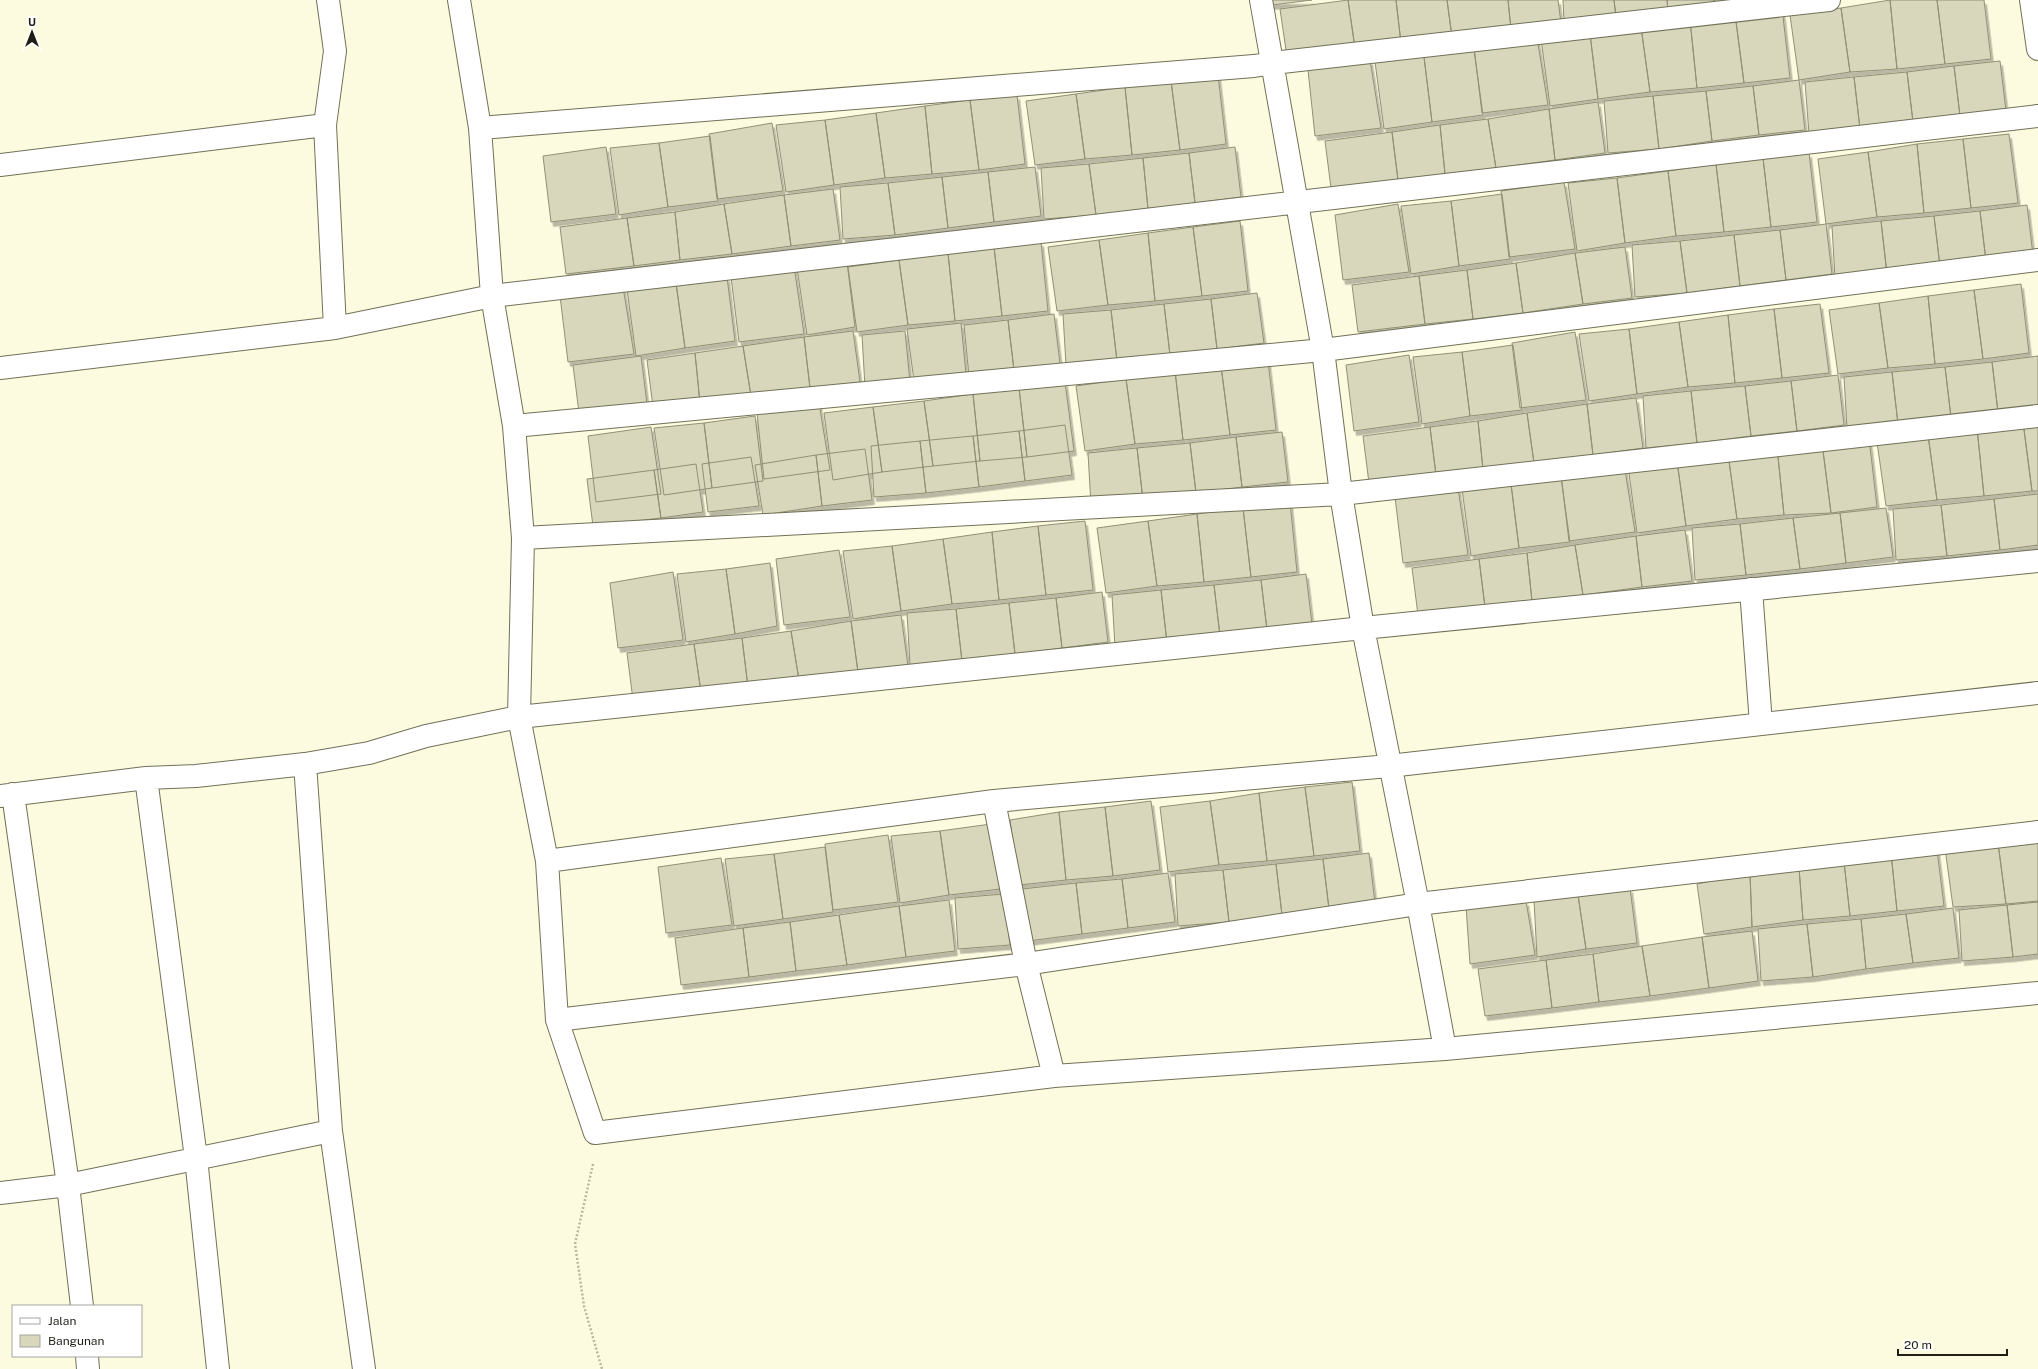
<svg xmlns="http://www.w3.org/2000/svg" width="2038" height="1369" viewBox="0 0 2038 1369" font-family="'Public Sans',sans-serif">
  <defs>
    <filter id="shadow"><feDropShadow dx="2.5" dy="4.5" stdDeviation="0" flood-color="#0004"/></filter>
  </defs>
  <rect width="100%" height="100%" fill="#fdfbdf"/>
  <path fill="#d8d6bb" stroke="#918f75" filter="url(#shadow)" d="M 1271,0 L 1312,0 L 1272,5 Z
    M 1348,0 L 1355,48 L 1287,57 L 1280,9 Z
    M 1348,0 L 1396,0 L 1401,43 L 1355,48 Z
    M 1396,0 L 1447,0 L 1452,37 L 1401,43 Z
    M 1447,0 L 1508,0 L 1511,29 L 1452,37 Z
    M 1508,0 L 1558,0 L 1561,23 L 1511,29 Z
    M 1563,0 L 1614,0 L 1616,17 L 1564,21 Z
    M 1614,0 L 1667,0 L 1668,11 L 1616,17 Z
    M 1667,0 L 1714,0 L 1715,5 L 1668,11 Z
    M 1714,0 L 1754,0 L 1715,5 Z
    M 1890,0 L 1897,69 L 1850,72 L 1841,8 Z
    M 1890,0 L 1937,0 L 1945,64 L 1897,69 Z
    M 1937,0 L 1984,0 L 1991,59 L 1945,64 Z
    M 1782,8 L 1790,78 L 1744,83 L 1735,14 Z
    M 1841,8 L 1850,72 L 1799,80 L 1790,15 Z
    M 1735,14 L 1744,83 L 1697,88 L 1690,20 Z
    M 1690,20 L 1697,88 L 1650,92 L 1641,27 Z
    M 1641,27 L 1650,92 L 1598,99 L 1590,34 Z
    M 1590,34 L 1598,99 L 1550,106 L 1541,39 Z
    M 1537,38 L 1548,105 L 1482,113 L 1474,47 Z
    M 1474,50 L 1483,115 L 1432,122 L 1424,57 Z
    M 1424,57 L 1432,122 L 1384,129 L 1375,62 Z
    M 1370,60 L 1381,128 L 1315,136 L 1308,70 Z
    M 2000,61 L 2006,111 L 1960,116 L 1954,66 Z
    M 1954,66 L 1960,116 L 1913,122 L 1907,72 Z
    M 1907,72 L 1913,122 L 1860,129 L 1854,77 Z
    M 1218,75 L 1226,144 L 1180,150 L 1171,81 Z
    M 1854,77 L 1860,129 L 1809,134 L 1805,82 Z
    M 1799,80 L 1805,130 L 1759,135 L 1753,86 Z
    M 1171,81 L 1180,150 L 1132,155 L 1125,87 Z
    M 1753,86 L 1759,135 L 1712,141 L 1706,91 Z
    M 1125,87 L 1132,155 L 1085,159 L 1076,94 Z
    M 1706,91 L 1712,141 L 1659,149 L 1653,96 Z
    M 1076,94 L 1085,159 L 1035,165 L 1026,101 Z
    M 1017,95 L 1025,164 L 979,170 L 970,100 Z
    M 1653,96 L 1659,149 L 1608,153 L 1604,101 Z
    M 970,100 L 979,170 L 932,174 L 925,106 Z
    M 1598,102 L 1605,153 L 1555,160 L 1549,109 Z
    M 925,106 L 932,174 L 885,178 L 876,113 Z
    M 1549,109 L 1555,160 L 1496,168 L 1488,119 Z
    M 876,113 L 885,178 L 834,185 L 825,120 Z
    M 1488,119 L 1496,168 L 1445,174 L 1440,125 Z
    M 825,120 L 834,185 L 786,192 L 776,125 Z
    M 772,123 L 783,191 L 717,199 L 709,134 Z
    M 1440,125 L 1445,174 L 1398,180 L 1392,132 Z
    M 1392,132 L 1398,180 L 1331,188 L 1325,141 Z
    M 2009,134 L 2018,203 L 1971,208 L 1963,139 Z
    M 710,136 L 718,201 L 668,207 L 659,143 Z
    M 1963,139 L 1971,208 L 1924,213 L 1917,144 Z
    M 659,143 L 668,207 L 619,215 L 610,148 Z
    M 1917,144 L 1924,213 L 1877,217 L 1868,152 Z
    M 606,147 L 616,214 L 551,222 L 543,156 Z
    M 1235,147 L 1241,197 L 1195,203 L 1189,153 Z
    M 1868,152 L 1877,217 L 1826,224 L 1818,159 Z
    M 1189,153 L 1195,203 L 1148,209 L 1143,158 Z
    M 1809,153 L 1817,222 L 1771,227 L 1763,158 Z
    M 1143,158 L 1148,209 L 1096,215 L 1089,164 Z
    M 1763,158 L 1771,227 L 1724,232 L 1716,164 Z
    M 1089,164 L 1096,215 L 1044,219 L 1041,168 Z
    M 1716,164 L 1724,232 L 1676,236 L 1668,171 Z
    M 1035,167 L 1041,216 L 994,222 L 988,172 Z
    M 1668,171 L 1676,236 L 1625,243 L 1617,178 Z
    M 988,172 L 994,222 L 948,228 L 942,177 Z
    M 942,177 L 948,228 L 895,235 L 888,183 Z
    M 1617,178 L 1625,243 L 1577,251 L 1568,183 Z
    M 1564,182 L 1575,249 L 1509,257 L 1501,191 Z
    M 888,183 L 895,235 L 843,239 L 840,187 Z
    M 833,189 L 840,240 L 791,246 L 784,195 Z
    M 1502,194 L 1510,259 L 1459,266 L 1451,201 Z
    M 784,195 L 791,246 L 732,254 L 724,204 Z
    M 1451,201 L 1459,266 L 1411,274 L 1401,206 Z
    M 724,204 L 732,254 L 680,260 L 675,212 Z
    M 1398,204 L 1409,272 L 1343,280 L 1335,215 Z
    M 2027,205 L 2033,255 L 1986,261 L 1980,211 Z
    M 1980,211 L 1986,261 L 1940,266 L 1934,216 Z
    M 675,212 L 680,260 L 634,266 L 627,218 Z
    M 1934,216 L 1940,266 L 1887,274 L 1881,221 Z
    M 627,218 L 634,266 L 566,274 L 560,227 Z
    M 1240,221 L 1248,291 L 1202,296 L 1193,227 Z
    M 1881,221 L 1887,274 L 1835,278 L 1832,226 Z
    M 1826,224 L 1832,274 L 1786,280 L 1780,230 Z
    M 1193,227 L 1202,296 L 1155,301 L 1148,233 Z
    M 1780,230 L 1786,280 L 1740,286 L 1734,235 Z
    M 1148,233 L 1155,301 L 1108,305 L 1099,240 Z
    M 1734,235 L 1740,286 L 1687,293 L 1680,241 Z
    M 1099,240 L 1108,305 L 1057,311 L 1048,247 Z
    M 1680,241 L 1687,293 L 1635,297 L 1632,245 Z
    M 1041,242 L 1048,311 L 1002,316 L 994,247 Z
    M 994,247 L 1002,316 L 955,321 L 948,253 Z
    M 1625,247 L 1632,298 L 1583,304 L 1575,253 Z
    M 948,253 L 955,321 L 908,325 L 899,260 Z
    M 1575,253 L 1583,304 L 1523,313 L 1516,263 Z
    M 899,260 L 908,325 L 857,332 L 848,267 Z
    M 847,262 L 855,327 L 807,335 L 797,268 Z
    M 1516,263 L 1523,313 L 1473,319 L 1467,270 Z
    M 794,266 L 804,334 L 739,342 L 731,277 Z
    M 1467,270 L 1473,319 L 1425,324 L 1419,276 Z
    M 1419,276 L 1425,324 L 1358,332 L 1352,285 Z
    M 727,277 L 735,341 L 685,348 L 676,283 Z
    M 676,283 L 685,348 L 636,356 L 627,289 Z
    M 2021,284 L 2029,353 L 1983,359 L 1974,290 Z
    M 623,287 L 634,354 L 568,362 L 560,296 Z
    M 1974,290 L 1983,359 L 1935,364 L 1928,296 Z
    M 1257,293 L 1264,343 L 1217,349 L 1211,299 Z
    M 1928,296 L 1935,364 L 1888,368 L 1879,303 Z
    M 1211,299 L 1217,349 L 1170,355 L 1164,304 Z
    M 1879,303 L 1888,368 L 1838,374 L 1829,310 Z
    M 1164,304 L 1170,355 L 1117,361 L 1111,310 Z
    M 1820,304 L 1829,373 L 1782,378 L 1774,309 Z
    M 1774,309 L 1782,378 L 1735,383 L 1728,315 Z
    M 1111,310 L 1117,361 L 1066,365 L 1063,314 Z
    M 1054,314 L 1060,364 L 1014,370 L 1008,320 Z
    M 1728,315 L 1735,383 L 1688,387 L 1679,322 Z
    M 1008,320 L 1014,370 L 969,376 L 964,325 Z
    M 1679,322 L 1688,387 L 1637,394 L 1629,329 Z
    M 961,323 L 966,374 L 914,381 L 907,329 Z
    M 1629,329 L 1637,394 L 1589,401 L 1579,334 Z
    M 853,331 L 860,382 L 810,388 L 804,337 Z
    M 905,331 L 910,382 L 865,387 L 862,335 Z
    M 1575,332 L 1586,400 L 1520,408 L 1512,343 Z
    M 804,337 L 810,388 L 751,396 L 743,346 Z
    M 1513,345 L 1522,410 L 1470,416 L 1462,352 Z
    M 743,346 L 751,396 L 700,403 L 695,353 Z
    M 1462,352 L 1470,416 L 1422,424 L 1413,357 Z
    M 695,353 L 700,403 L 653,407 L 647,360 Z
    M 1409,355 L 1419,422 L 1354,431 L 1346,365 Z
    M 641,356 L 647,404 L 579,413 L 573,365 Z
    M 2038,356 L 2038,406 L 1998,412 L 1992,362 Z
    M 1268,361 L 1276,430 L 1230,435 L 1221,366 Z
    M 1992,362 L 1998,412 L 1951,417 L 1945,367 Z
    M 1221,366 L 1230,435 L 1183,440 L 1175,371 Z
    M 1945,367 L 1951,417 L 1898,424 L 1892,372 Z
    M 1175,371 L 1183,440 L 1135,444 L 1126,379 Z
    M 1892,372 L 1898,424 L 1847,428 L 1844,377 Z
    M 1838,375 L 1844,425 L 1797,431 L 1791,381 Z
    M 1126,379 L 1135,444 L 1085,451 L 1076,386 Z
    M 1791,381 L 1797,431 L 1751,436 L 1745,386 Z
    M 1065,382 L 1074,451 L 1027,457 L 1019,388 Z
    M 1745,386 L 1751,436 L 1697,443 L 1691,391 Z
    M 1019,388 L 1027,457 L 980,461 L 973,394 Z
    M 1691,391 L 1697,443 L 1646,448 L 1643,396 Z
    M 973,394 L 980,461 L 933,466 L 924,401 Z
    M 1636,398 L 1643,448 L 1593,455 L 1587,404 Z
    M 924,401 L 933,466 L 882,472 L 873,407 Z
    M 819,403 L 830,470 L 764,479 L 757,413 Z
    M 1587,404 L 1593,455 L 1534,463 L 1527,413 Z
    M 873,407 L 882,472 L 833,480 L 824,413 Z
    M 1527,413 L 1534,463 L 1483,469 L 1478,421 Z
    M 755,416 L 763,481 L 712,488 L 704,423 Z
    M 2038,420 L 2038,491 L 2032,491 L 2023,422 Z
    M 1478,421 L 1483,469 L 1436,475 L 1430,427 Z
    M 2023,422 L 2032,491 L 1984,496 L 1977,428 Z
    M 704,423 L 712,488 L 664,495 L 654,428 Z
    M 1065,425 L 1072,475 L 1025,481 L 1019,431 Z
    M 651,427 L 661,494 L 596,502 L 588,436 Z
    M 1430,427 L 1436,475 L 1369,483 L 1363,436 Z
    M 1977,428 L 1984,496 L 1937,500 L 1928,435 Z
    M 1019,431 L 1025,481 L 979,487 L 973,436 Z
    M 1282,432 L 1288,482 L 1242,487 L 1236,437 Z
    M 1928,435 L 1937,500 L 1886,506 L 1877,442 Z
    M 973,436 L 979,487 L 926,493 L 920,441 Z
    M 1236,437 L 1242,487 L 1196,493 L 1190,443 Z
    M 1869,438 L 1877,507 L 1831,513 L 1822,443 Z
    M 920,441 L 926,493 L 874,497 L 871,446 Z
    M 1190,443 L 1196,493 L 1143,500 L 1137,448 Z
    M 1822,443 L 1831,513 L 1784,515 L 1777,447 Z
    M 1777,447 L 1784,515 L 1737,519 L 1728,454 Z
    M 1137,448 L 1143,500 L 1091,505 L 1088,453 Z
    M 865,449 L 872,500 L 822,506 L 816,455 Z
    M 1728,454 L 1737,519 L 1686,526 L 1677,461 Z
    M 816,455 L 822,506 L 763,515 L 755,465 Z
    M 751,457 L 759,506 L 708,512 L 702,464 Z
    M 1677,461 L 1686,526 L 1637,533 L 1628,466 Z
    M 696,464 L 703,512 L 661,518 L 654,470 Z
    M 1624,464 L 1635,532 L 1569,541 L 1561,475 Z
    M 654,470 L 661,518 L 593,526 L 587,479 Z
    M 1561,477 L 1570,542 L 1519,548 L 1511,484 Z
    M 1511,484 L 1519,548 L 1471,556 L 1462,489 Z
    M 1458,488 L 1468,555 L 1403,563 L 1395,497 Z
    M 2038,494 L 2038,545 L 2000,550 L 1994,499 Z
    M 1994,499 L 2000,550 L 1947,556 L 1941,505 Z
    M 1290,502 L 1297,572 L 1251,577 L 1243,508 Z
    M 1941,505 L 1947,556 L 1896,560 L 1893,509 Z
    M 1243,508 L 1251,577 L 1204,582 L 1197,514 Z
    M 1886,508 L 1893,557 L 1846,563 L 1840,513 Z
    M 1840,513 L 1846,563 L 1800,569 L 1793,518 Z
    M 1197,514 L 1204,582 L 1157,586 L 1148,521 Z
    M 1793,518 L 1800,569 L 1746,575 L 1740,524 Z
    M 1085,521 L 1093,590 L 1046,595 L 1038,526 Z
    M 1148,521 L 1157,586 L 1106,593 L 1097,528 Z
    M 1740,524 L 1746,575 L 1695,580 L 1692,528 Z
    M 1038,526 L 1046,595 L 999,600 L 992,532 Z
    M 1685,530 L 1692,581 L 1642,587 L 1636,536 Z
    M 992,532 L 999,600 L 952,604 L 943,539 Z
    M 1636,536 L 1642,587 L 1583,595 L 1575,545 Z
    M 943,539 L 952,604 L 901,611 L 892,546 Z
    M 1575,545 L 1583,595 L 1532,601 L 1527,553 Z
    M 892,546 L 901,611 L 853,619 L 843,551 Z
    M 839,550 L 850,617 L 784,625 L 776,559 Z
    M 1527,553 L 1532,601 L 1485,607 L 1479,559 Z
    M 1479,559 L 1485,607 L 1418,615 L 1412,568 Z
    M 770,563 L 777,626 L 735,634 L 726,569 Z
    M 726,569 L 735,634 L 686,642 L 677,574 Z
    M 673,572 L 683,640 L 618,648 L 610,583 Z
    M 1306,574 L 1312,624 L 1267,630 L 1261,580 Z
    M 1261,580 L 1267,630 L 1220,636 L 1214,585 Z
    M 1214,585 L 1220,636 L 1167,643 L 1161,590 Z
    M 1161,590 L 1167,643 L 1115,647 L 1112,595 Z
    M 1102,592 L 1108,642 L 1062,648 L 1056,598 Z
    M 1056,598 L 1062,648 L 1015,654 L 1009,603 Z
    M 1009,603 L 1015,654 L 962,661 L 956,609 Z
    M 956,609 L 962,661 L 910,665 L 907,613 Z
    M 901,615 L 908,666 L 858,672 L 851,621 Z
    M 851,621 L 858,672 L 799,680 L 791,631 Z
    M 791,631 L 799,680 L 748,687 L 742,638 Z
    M 742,638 L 748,687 L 701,692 L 694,644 Z
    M 694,644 L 701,692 L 633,700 L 627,653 Z
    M 1352,782 L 1360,851 L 1314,856 L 1305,787 Z
    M 1305,787 L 1314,856 L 1267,861 L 1259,793 Z
    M 1259,793 L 1267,861 L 1219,865 L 1210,801 Z
    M 1151,801 L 1160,870 L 1113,876 L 1105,807 Z
    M 1210,801 L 1219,865 L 1168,872 L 1160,807 Z
    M 1105,807 L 1113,876 L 1066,880 L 1059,812 Z
    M 1059,812 L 1066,880 L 1019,885 L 1010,820 Z
    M 991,824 L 1000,889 L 949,895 L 940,831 Z
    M 940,831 L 949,895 L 900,903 L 891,836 Z
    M 888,835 L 898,902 L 833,910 L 825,844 Z
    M 2038,837 L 2038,901 L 2006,904 L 1998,843 Z
    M 1998,843 L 2006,904 L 1953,907 L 1945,848 Z
    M 825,847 L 833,912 L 783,919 L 774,854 Z
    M 1937,850 L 1944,906 L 1897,911 L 1891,853 Z
    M 1369,853 L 1375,903 L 1329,909 L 1323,859 Z
    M 1891,853 L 1897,911 L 1850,916 L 1844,862 Z
    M 774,854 L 783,919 L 734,926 L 725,859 Z
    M 721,858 L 732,925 L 666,933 L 658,867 Z
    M 1323,859 L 1329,909 L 1282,915 L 1276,864 Z
    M 1844,862 L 1850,916 L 1803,920 L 1799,868 Z
    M 1276,864 L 1282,915 L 1229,922 L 1223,870 Z
    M 1799,868 L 1803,920 L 1752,927 L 1750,873 Z
    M 1223,870 L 1229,922 L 1178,926 L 1175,874 Z
    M 1168,873 L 1175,922 L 1128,928 L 1122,879 Z
    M 1750,873 L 1752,927 L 1704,934 L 1697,884 Z
    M 1122,879 L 1128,928 L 1082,934 L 1076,883 Z
    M 1076,883 L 1082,934 L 1028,941 L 1022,889 Z
    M 1630,888 L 1637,943 L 1586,949 L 1578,895 Z
    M 1004,894 L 1010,945 L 958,949 L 955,898 Z
    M 1578,895 L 1586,949 L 1537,957 L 1534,900 Z
    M 949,900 L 955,951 L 906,957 L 899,906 Z
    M 1526,901 L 1535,955 L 1470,964 L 1466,906 Z
    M 2038,902 L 2038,954 L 2013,957 L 2007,905 Z
    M 2007,905 L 2013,957 L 1962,961 L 1959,910 Z
    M 899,906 L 906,957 L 847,965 L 839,915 Z
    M 1953,908 L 1959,958 L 1913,963 L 1906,914 Z
    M 1906,914 L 1913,963 L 1866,969 L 1861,919 Z
    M 839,915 L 847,965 L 796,971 L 790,922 Z
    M 1861,919 L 1866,969 L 1813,977 L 1807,924 Z
    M 790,922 L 796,971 L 749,977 L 743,928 Z
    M 1807,924 L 1813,977 L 1761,981 L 1758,929 Z
    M 743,928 L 749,977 L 681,985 L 675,938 Z
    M 1752,931 L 1758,981 L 1709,988 L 1702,937 Z
    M 1702,937 L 1709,988 L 1650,996 L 1642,946 Z
    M 1642,946 L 1650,996 L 1599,1002 L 1593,954 Z
    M 1593,954 L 1599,1002 L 1552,1008 L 1546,960 Z
    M 1546,960 L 1552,1008 L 1485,1016 L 1478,969 Z"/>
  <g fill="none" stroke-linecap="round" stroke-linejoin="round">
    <defs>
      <path id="minor" d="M 459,0 L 480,128 L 492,296 L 514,426 L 523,538 L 519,717 L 547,861 L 557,1020 L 595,1133 L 1054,1076 L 1445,1049 L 2038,993
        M 1261,0 L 1323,350 L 1341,494 L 1363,628 L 1418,904 L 1445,1049
        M 2031,0 L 2038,49
        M 325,125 L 335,328
        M 480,128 L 1254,66 L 1273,63 L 1829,0
        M 0,165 L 325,125 L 335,51 L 328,0
        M 0,368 L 335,328 L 492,296 L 2038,116
        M 514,426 L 1323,350 L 2038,260
        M 523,538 L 1341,494 L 2038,416
        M 1751,589 L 1761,724
        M 305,764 L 331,1131 L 364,1369
        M 146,778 L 196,1158 L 218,1369
        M 13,794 L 68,1185 L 82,1306
        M 0,796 L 146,778 L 196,776 L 305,764 L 369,753 L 426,736 L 519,717 L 1363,628 L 2038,561
        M 994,801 L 1026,964 L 1054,1076
        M 547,861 L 994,801 L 1389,766 L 2038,693
        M 557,1020 L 1026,964 L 1418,904 L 2038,832
        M 0,1193 L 68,1185 L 331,1131
        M 87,1356 L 88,1369"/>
    </defs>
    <use href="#minor" stroke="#727058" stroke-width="24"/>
    <path stroke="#b9b7a0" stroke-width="2.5" stroke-dasharray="2 2" stroke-linecap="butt" d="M 593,1164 L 575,1244 L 584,1306 L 602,1369"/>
    <use href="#minor" stroke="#fff" stroke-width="22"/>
  </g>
  <rect x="12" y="1305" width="130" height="52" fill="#ffffff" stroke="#a5a5a1"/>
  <rect x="20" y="1318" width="20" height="6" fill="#ffffff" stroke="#a5a5a1"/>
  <text x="48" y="1325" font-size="12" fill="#1f1e14">Jalan</text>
  <rect x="20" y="1335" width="20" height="12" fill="#d8d6bb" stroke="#a5a5a1"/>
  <text x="48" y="1345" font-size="12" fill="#1f1e14">Bangunan</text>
  <g transform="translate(32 32)" stroke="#ffffff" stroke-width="3" paint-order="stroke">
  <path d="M0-3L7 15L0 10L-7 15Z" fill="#1f1e14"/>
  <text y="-6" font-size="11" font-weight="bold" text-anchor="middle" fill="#1f1e14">U</text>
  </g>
  <path d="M1898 1349v6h109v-6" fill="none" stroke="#1f1e14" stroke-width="2"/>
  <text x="1904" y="1349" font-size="12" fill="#1f1e14" stroke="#ffffff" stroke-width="3" paint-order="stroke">20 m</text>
</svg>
